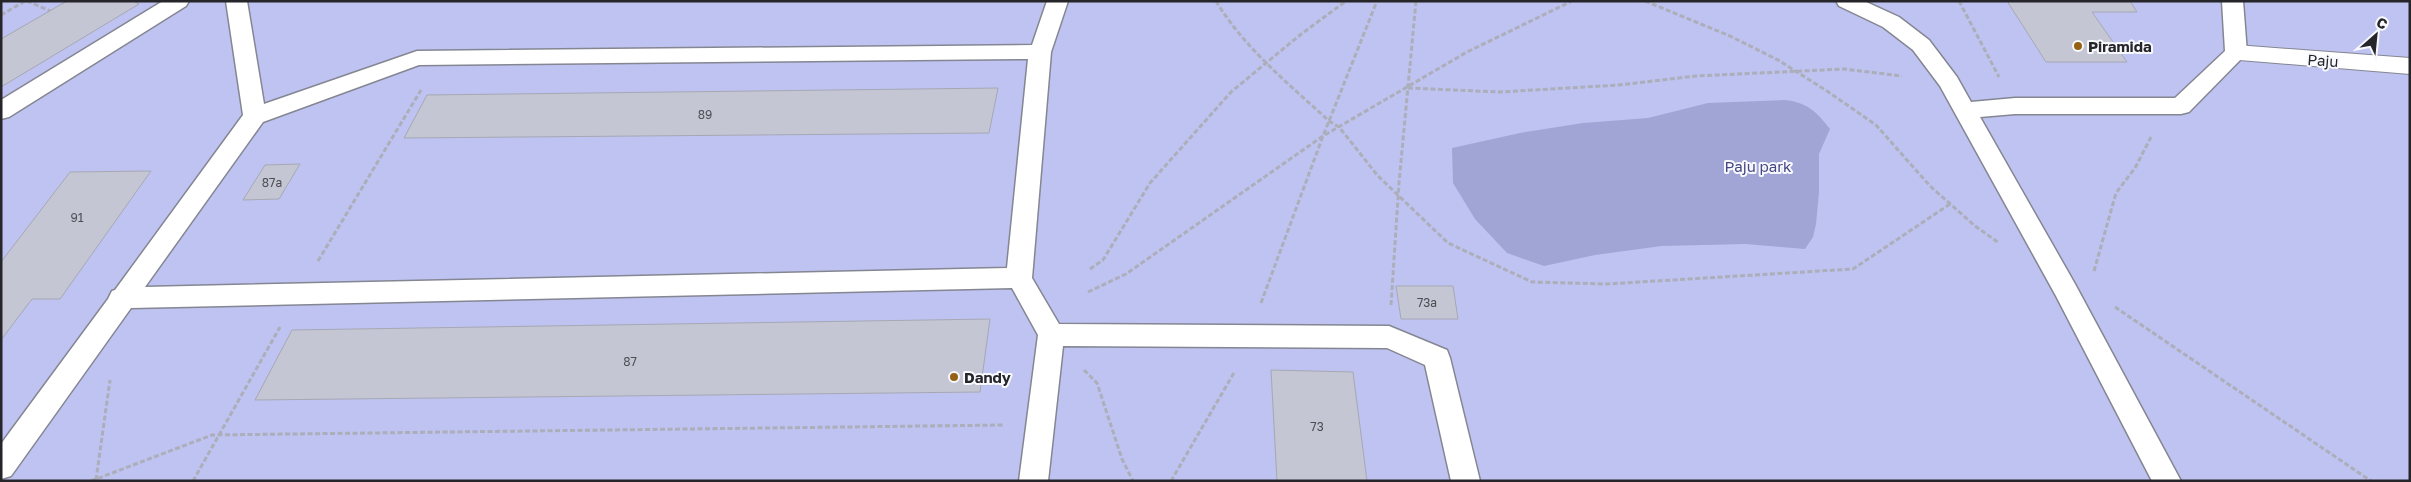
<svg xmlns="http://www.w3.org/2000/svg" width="2411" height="482" viewBox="0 0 2411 482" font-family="'Golos Text',sans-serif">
  <rect width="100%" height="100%" fill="#e9ebf9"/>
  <path fill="#bfc3f1" d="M 1,1 L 2410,1 L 2410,481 L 1,481 Z"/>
  <path fill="#a1a5d5" d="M 1785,100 C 1808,103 1816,111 1830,129 L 1819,154 L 1819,192 L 1816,224 L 1813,237 L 1805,249 L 1746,244 L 1662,246 L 1595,255 L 1544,266 L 1507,253 L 1475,219 L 1453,183 L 1452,148 L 1520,133 L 1583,123 L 1648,118 L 1708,103 Z"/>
  <path fill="#c4c6d3" stroke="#a6a8b4" d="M 67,1 L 133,1 L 139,4 L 1,87 L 1,39 Z
    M 2007,1 L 2130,1 L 2137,12 L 2092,12 L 2127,62 L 2046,62 Z
    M 998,88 L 989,133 L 404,138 L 427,95 Z
    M 300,164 L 279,199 L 243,200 L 265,165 Z
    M 151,171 L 60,299 L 32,299 L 1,340 L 1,262 L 70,172 Z
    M 1396,286 L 1453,286 L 1458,319 L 1401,319 Z
    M 990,319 L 980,392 L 255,400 L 292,330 Z
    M 1271,370 L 1353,372 L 1367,481 L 1277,481 Z"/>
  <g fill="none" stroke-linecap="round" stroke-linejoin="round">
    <defs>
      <path id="service" d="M 163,1 L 189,1 L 186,6 L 9,117 L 1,119 L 1,100 Z
        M 226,1 L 247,1 L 264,104 L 417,51 L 1032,45 L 1047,1 L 1068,1 L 1051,52 L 1032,278 L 1059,324 L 1389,326 L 1447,350 L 1450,358 L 1480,481 L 1451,481 L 1425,365 L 1387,348 L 1063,346 L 1048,481 L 1019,481 L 1038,335 L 1012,288 L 131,308 L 11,476 L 1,479 L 1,444 L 108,299 L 112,291 L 115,290 L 243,115 ZM 1028,59 L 1007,268 L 145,287 L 263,122 L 419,65 Z
        M 1836,1 L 1864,1 L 1899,17 L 1929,40 L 1957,77 L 1971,102 L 2015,98 L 2175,98 L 2225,51 L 2222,1 L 2243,1 L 2247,53 L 2189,112 L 2181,114 L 2015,114 L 1980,117 L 2075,284 L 2181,481 L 2152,481 L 2056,296 L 1940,86 L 1913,50 L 1883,27 L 1839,6 Z"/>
      <path id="minor" d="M 2236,45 L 2410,58 L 2410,74 L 2227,59 L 2224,53 L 2227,47 Z"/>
    </defs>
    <use href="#service" stroke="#848692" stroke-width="3"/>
    <use href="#minor" stroke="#848692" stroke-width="2"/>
    <path stroke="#acaeb9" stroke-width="3" stroke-dasharray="5 2.5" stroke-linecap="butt" d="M 27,1 L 50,11
      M 1216,1 C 1245,49 1289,84 1329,121 L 1339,127 L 1378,176 L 1448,243 L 1532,282 L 1607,284 L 1853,269 L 1950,204
      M 1645,1 L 1730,36 L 1778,60 L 1827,91 L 1876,125 L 1930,186 L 1975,226 L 1999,243
      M 1959,1 L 1999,77
      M 1,15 L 25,1
      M 1408,88 L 1500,92 L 1619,85 L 1696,76 L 1844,69 L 1902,76
      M 318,261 L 421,90
      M 1090,269 L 1103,260 L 1150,183 L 1231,92 L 1300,35 L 1346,1
      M 2094,271 L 2116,193 L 2135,168 L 2151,137
      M 1088,292 L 1126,274 L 1323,136 L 1467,52 L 1572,1
      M 1261,303 L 1323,136 L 1377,1
      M 1391,305 L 1399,183 L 1416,1
      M 2115,307 L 2371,481
      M 1084,370 L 1097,383 L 1122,459 L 1133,481
      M 96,480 L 110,380
      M 91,481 L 212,435 L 1004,425
      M 193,481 L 280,327
      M 1171,481 L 1235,371"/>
    <use href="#service" fill="#fff" fill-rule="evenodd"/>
    <use href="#minor" fill="#fff" fill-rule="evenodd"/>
  </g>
  <g fill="#956115" stroke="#f8f9fe" stroke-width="2">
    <circle cx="2078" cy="46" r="5"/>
    <circle cx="954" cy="377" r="5"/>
  </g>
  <g text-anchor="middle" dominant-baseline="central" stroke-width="4" stroke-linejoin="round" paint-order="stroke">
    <g font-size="12" fill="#4d4d54">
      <text x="705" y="114">89</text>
      <text x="272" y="182">87a</text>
      <text x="77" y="217">91</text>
      <text x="1427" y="302">73a</text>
      <text x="630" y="361">87</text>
      <text x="1317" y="426">73</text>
    </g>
    <g font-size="15" font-weight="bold" fill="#25252a" stroke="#f8f9fe" text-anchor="start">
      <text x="2088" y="46">Piramida</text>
      <text x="964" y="377">Dandy</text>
    </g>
    <g font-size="15" fill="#25252a" stroke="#f8f9fe">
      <text transform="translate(2323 60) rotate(4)">Paju</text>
    </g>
    <g font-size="15" fill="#454683" stroke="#f8f9fe">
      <text x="1758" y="166">Paju park</text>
    </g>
  </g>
  <rect width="2411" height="482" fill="none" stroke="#25252a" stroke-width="5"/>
  <g transform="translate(2376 35) rotate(27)" stroke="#f8f9fe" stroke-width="4" paint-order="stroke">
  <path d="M0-4L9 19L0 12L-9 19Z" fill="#25252a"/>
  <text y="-8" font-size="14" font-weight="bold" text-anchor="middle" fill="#25252a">С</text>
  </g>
</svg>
